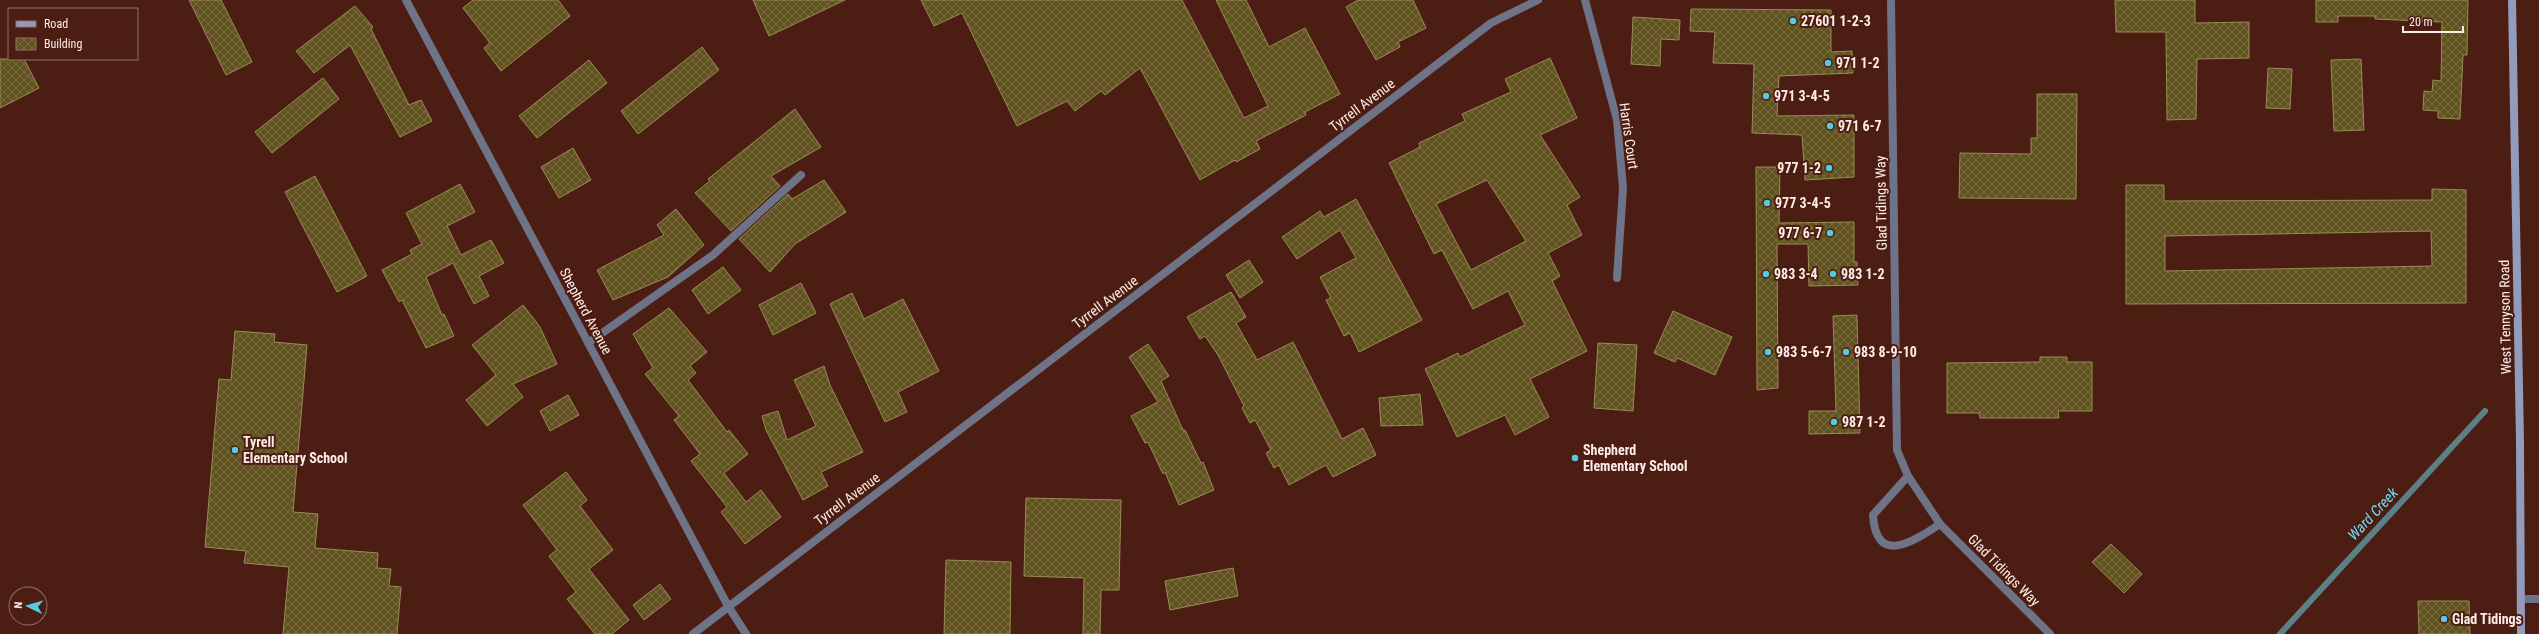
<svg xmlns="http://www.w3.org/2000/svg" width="2539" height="634" viewBox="0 0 2539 634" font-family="'Roboto Condensed',sans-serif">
  <defs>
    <pattern id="building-cross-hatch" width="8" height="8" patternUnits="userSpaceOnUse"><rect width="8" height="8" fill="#61531f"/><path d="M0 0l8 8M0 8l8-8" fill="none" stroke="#796c40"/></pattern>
  </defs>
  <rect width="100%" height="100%" fill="#4b1d13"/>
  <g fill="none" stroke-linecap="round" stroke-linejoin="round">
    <path stroke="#5b8086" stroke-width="6" d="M 2280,634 L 2485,411"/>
  </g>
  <path fill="url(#building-cross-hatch)" stroke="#9a8c58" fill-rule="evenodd" d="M 189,0 L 221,0 L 252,62 L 226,75 Z
    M 473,0 L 558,0 L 570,16 L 501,71 L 484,48 L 490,43 L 463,8 Z
    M 753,0 L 845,0 L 769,36 Z
    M 921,0 L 1182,0 L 1244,118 L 1268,106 L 1216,0 L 1246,0 L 1269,47 L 1305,28 L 1340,94 L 1305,112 L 1306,115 L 1256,141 L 1260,149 L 1236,162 L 1235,160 L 1200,180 L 1140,68 L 1105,95 L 1101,91 L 1075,111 L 1067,101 L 1017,126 L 962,13 L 934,26 Z
    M 1358,0 L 1413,0 L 1426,28 L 1398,42 L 1400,47 L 1376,60 L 1346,7 Z
    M 2115,0 L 2195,0 L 2195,23 L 2249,22 L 2249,58 L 2197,59 L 2196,119 L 2167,120 L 2166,32 L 2116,32 Z
    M 2316,0 L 2468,0 L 2467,55 L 2463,55 L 2460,119 L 2438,118 L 2438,111 L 2423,110 L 2424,91 L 2432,92 L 2433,80 L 2441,81 L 2442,22 L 2375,19 L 2375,16 L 2338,16 L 2338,22 L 2316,22 Z
    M 355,6 L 373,27 L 371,29 L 409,105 L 421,100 L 432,121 L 400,137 L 350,45 L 314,73 L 296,51 Z
    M 1691,9 L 1831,10 L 1831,52 L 1852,51 L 1853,73 L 1779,76 L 1777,116 L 1854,115 L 1854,177 L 1805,180 L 1802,135 L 1752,133 L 1754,64 L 1713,63 L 1715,32 L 1690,31 Z
    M 1633,17 L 1680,20 L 1679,40 L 1661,39 L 1660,66 L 1631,64 Z
    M 702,47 L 719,70 L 638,134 L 621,111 Z
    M 1550,58 L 1577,118 L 1540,135 L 1580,197 L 1567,205 L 1582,235 L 1548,253 L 1560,276 L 1552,281 L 1587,351 L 1530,379 L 1549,417 L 1515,435 L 1505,415 L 1457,437 L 1425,369 L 1458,353 L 1460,357 L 1525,325 L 1508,291 L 1473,309 L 1442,250 L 1434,254 L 1389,163 L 1420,147 L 1419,143 L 1465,121 L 1462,114 L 1511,92 L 1505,79 ZM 1487,180 L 1526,241 L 1471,270 L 1436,204 Z
    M 0,59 L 24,59 L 39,88 L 0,108 Z
    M 2361,59 L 2364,130 L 2334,131 L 2331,60 Z
    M 589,60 L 607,83 L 537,138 L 519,116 Z
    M 2268,68 L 2292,69 L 2290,109 L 2266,108 Z
    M 323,78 L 339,99 L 272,153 L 255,132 Z
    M 2037,94 L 2077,94 L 2076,199 L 1959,198 L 1960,153 L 2031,154 L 2031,138 L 2037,138 Z
    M 795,109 L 821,147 L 771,176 L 780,186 L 731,231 L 695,193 L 710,181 L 708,179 Z
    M 573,148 L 591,180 L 559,198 L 541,167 Z
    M 1756,167 L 1780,167 L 1779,223 L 1854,222 L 1854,262 L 1857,262 L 1858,285 L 1809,286 L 1808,244 L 1777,244 L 1778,388 L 1757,390 Z
    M 315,176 L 367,276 L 337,292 L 285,192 Z
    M 824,180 L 846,212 L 795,244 L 770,272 L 739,239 L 788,194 L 792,199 Z
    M 460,184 L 475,212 L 447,226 L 461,255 L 491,240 L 504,263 L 479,276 L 489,296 L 474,304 L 453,263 L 426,277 L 442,315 L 444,314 L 454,336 L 426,348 L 402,300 L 399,302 L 382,270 L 412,254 L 410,250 L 422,244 L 406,213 Z
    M 2126,185 L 2164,185 L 2164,201 L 2432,200 L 2432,189 L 2466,190 L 2466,303 L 2126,304 ZM 2431,231 L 2432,266 L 2165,271 L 2165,236 Z
    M 1356,199 L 1422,320 L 1359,352 L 1350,333 L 1344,336 L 1326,300 L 1331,298 L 1320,277 L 1356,258 L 1340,230 L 1297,259 L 1282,237 L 1320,211 L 1324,217 Z
    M 676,209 L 704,245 L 668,277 L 613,300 L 597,270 L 664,235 L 657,225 Z
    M 1249,260 L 1263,282 L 1240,298 L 1226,275 Z
    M 723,267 L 741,290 L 708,314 L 692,290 Z
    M 801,283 L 816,313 L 773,335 L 759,305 Z
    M 1231,292 L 1246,317 L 1236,323 L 1257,360 L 1293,342 L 1342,439 L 1363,428 L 1376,455 L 1333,477 L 1326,465 L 1289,485 L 1279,465 L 1274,468 L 1266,453 L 1271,450 L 1255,420 L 1250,423 L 1242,408 L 1244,406 L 1218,355 L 1205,336 L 1200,339 L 1187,317 Z
    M 852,293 L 864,319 L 903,299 L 939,371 L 898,392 L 907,412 L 885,422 L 830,304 Z
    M 523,305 L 540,327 L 557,364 L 513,384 L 523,397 L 487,426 L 466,400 L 496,375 L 472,345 Z
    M 669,308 L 707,352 L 690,366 L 696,373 L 688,380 L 727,432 L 729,430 L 748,454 L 724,473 L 746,502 L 761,490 L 781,517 L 745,544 L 721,512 L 727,507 L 691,461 L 700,454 L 674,420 L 679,416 L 645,374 L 653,368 L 633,334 Z
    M 1673,311 L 1732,337 L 1715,375 L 1677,358 L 1675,362 L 1654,353 Z
    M 1857,315 L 1860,433 L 1809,434 L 1809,411 L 1836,411 L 1833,316 Z
    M 235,331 L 275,334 L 274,342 L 307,345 L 293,512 L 318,514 L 315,548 L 378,553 L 377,568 L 391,569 L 389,586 L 401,587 L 397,634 L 283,634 L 289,567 L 244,563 L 246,551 L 205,547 L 219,379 L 231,380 Z
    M 1598,343 L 1637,345 L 1633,411 L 1594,408 Z
    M 1148,344 L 1169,376 L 1161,381 L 1183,430 L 1185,430 L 1201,463 L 1203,462 L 1214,490 L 1179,505 L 1165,472 L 1163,474 L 1148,442 L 1145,443 L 1131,416 L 1158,402 L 1129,357 Z
    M 2040,357 L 2067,357 L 2067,362 L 2092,362 L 2092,411 L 2058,411 L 2059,418 L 1980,418 L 1979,413 L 1947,413 L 1947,363 L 2040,362 Z
    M 824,366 L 830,385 L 863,452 L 821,472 L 828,486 L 803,500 L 766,430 L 762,416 L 778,411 L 787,440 L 816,426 L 794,380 Z
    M 1420,394 L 1423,425 L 1381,426 L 1379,398 Z
    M 568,395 L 579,415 L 550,431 L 540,411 Z
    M 566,472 L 587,500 L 580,506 L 613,550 L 589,569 L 629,620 L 612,634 L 595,634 L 567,599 L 576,592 L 549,556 L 557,550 L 523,505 Z
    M 1026,498 L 1121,500 L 1119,590 L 1101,590 L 1100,634 L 1083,634 L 1084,578 L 1024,576 Z
    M 2111,544 L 2142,574 L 2124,593 L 2092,562 Z
    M 946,560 L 1011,562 L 1010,634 L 944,634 Z
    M 1233,568 L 1238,596 L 1170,610 L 1165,581 Z
    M 660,584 L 671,599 L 644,620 L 633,605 Z
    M 2418,601 L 2469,601 L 2470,634 L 2419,634 Z"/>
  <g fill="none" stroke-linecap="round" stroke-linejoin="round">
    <path stroke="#6e7388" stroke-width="8" d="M 406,0 L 728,606 L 746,634
      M 1585,0 L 1617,120 L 1623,188 L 1617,278
      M 1891,0 L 1897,450 L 1908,476 L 1940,524 L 2050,634
      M 588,343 L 713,255 L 801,175
      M 1908,476 L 1873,515 C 1876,566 1913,542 1940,524
      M 2522,599 L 2539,599
      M 693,634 L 1491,23 L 1538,0"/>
    <path stroke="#929bbc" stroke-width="8" d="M 2512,0 L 2520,442 L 2521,634"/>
  </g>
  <g fill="#57c9e1" stroke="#4b1d13" stroke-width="1.5">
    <circle cx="1793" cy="21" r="4"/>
    <circle cx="1828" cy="63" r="4"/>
    <circle cx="1766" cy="96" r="4"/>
    <circle cx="1830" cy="126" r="4"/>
    <circle cx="1829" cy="168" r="4"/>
    <circle cx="1767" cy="203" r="4"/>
    <circle cx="1830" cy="233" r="4"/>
    <circle cx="1766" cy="274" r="4"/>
    <circle cx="1833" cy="274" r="4"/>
    <circle cx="1768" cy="352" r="4"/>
    <circle cx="1846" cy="352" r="4"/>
    <circle cx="1834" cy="422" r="4"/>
    <circle cx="235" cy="450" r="4"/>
    <circle cx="1575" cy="458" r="4"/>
    <circle cx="2444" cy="619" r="4"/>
  </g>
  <g text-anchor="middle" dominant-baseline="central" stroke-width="4" stroke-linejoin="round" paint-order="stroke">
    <g font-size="14" font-weight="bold" fill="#ffece7" stroke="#4b1d13" text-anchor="start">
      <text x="1801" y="21">27601 1-2-3</text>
      <text x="1836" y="63">971 1-2</text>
      <text x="1774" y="96">971 3-4-5</text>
      <text x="1838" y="126">971 6-7</text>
      <text x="1821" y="168" text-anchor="end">977 1-2</text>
      <text x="1775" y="203">977 3-4-5</text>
      <text x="1822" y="233" text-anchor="end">977 6-7</text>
      <text x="1774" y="274">983 3-4</text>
      <text x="1841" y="274">983 1-2</text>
      <text x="1776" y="352">983 5-6-7</text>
      <text x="1854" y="352">983 8-9-10</text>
      <text x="1842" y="422">987 1-2</text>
      <text x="243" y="442">Tyrell<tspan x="243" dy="16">Elementary School</tspan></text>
      <text x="1583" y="450">Shepherd<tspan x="1583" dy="16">Elementary School</tspan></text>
      <text x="2452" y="619">Glad Tidings</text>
    </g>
    <g font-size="14" fill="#ffece7" stroke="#4b1d13">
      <text transform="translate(1362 105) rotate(-37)">Tyrrell Avenue</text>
      <text transform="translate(1629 136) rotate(82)">Harris Court</text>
      <text transform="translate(1881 203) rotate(-91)">Glad Tidings Way</text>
      <text transform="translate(1105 302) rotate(-37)">Tyrrell Avenue</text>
      <text transform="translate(586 311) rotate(62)">Shepherd Avenue</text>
      <text transform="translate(2505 317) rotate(-91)">West Tennyson Road</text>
      <text transform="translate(847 499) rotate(-37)">Tyrrell Avenue</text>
      <text transform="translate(2004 570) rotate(45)">Glad Tidings Way</text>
    </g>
    <g font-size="15" font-style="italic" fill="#6fdef7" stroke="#4b1d13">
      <text transform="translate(2373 514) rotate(-47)">Ward Creek</text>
    </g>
  </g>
  <rect x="8" y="8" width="130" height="52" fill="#4b1d13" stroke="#937068"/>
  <rect x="16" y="21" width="20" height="6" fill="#929bbc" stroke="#937068"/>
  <text x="44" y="28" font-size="12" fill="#ffece7">Road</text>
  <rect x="16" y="38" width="20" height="12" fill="url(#building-cross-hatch)" stroke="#937068"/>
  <text x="44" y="48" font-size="12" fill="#ffece7">Building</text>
  <g transform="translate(28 606) rotate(275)"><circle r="19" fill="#4b1d13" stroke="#937068"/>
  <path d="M0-3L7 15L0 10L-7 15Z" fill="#57c9e1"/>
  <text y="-6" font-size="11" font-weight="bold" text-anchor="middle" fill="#ffece7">N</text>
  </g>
  <path d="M2403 26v6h60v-6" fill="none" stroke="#ffece7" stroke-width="2"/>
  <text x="2409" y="26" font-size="12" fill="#ffece7" stroke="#4b1d13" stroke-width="3" paint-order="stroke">20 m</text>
</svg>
